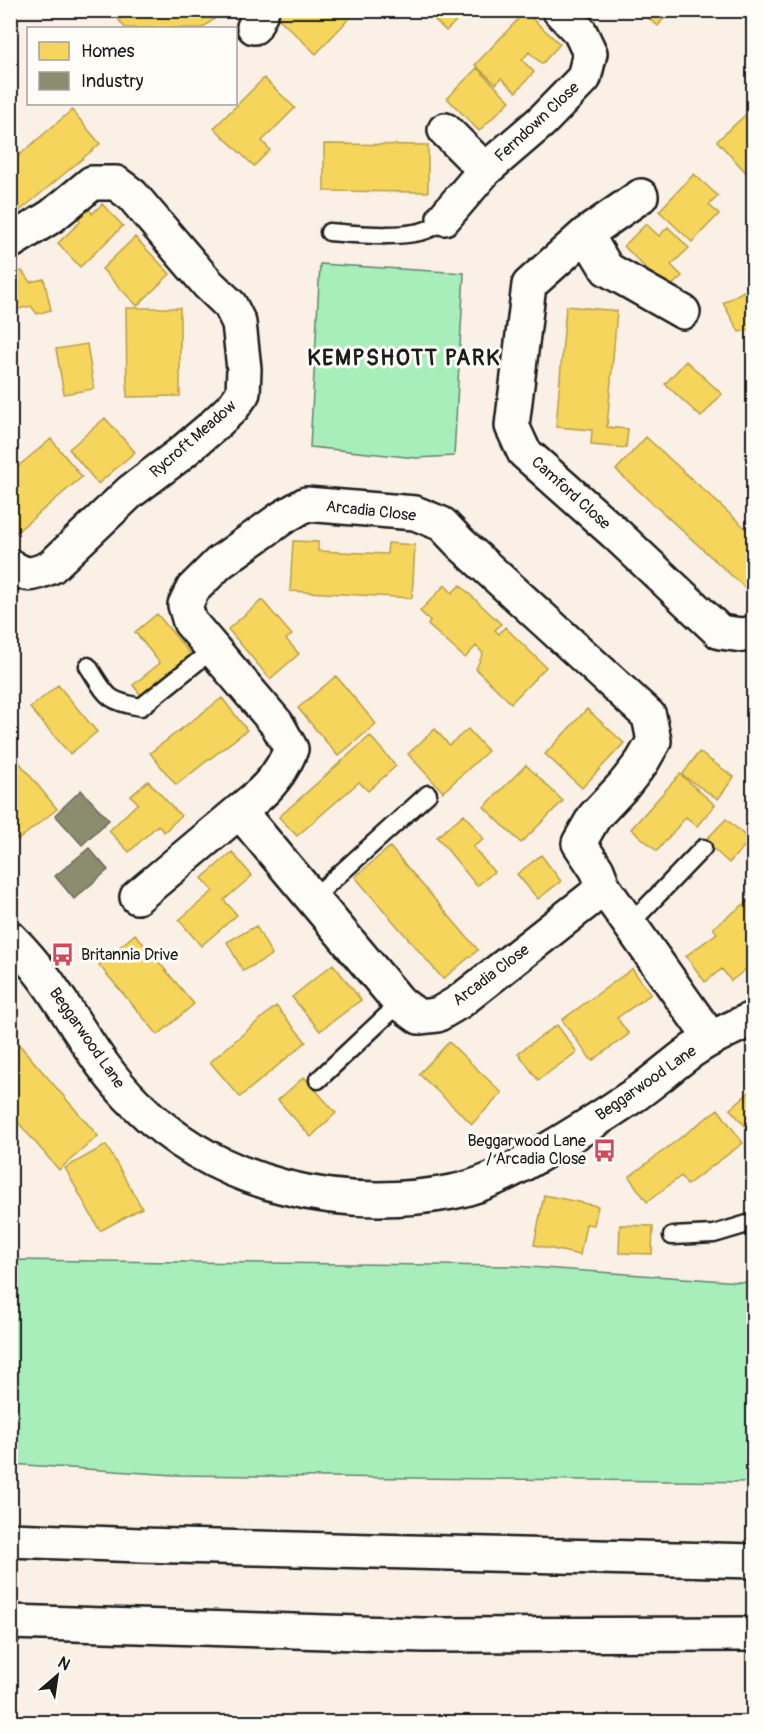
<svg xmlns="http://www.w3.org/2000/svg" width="764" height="1733" viewBox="0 0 764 1733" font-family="Pangolin,sans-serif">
  <rect width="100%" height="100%" fill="#faf0e5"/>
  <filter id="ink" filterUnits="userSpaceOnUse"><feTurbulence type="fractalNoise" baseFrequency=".0167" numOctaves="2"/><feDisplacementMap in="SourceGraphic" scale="12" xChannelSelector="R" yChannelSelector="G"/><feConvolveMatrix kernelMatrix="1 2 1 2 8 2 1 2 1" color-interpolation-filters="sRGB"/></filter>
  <g filter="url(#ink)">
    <path fill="#a7eebb" stroke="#62856c" stroke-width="1.5" d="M 320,264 L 464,273 L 454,456 L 416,458 L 310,447 Z
      M 10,1260 L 515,1266 L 753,1283 L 753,1482 L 174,1475 L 11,1464 Z"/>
    <path fill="#f6d55c" stroke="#b59e49" stroke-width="1.5" d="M 131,10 L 218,10 L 221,14 L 202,28 L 125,28 L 119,20 Z
      M 278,10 L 357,10 L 316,54 L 274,14 Z
      M 425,10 L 467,10 L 446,31 Z
      M 638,10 L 670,10 L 658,26 Z
      M 525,12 L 560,44 L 542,64 L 529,52 L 522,60 L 534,72 L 516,92 L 501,78 L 496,84 L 475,65 Z
      M 477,68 L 510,101 L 479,131 L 447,98 Z
      M 264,78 L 295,108 L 262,141 L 270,150 L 254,166 L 214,128 Z
      M 754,107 L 754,181 L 717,141 Z
      M 72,110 L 100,144 L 10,219 L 10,163 Z
      M 324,144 L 428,145 L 428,192 L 324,191 Z
      M 694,174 L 718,196 L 709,205 L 719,214 L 692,242 L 659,211 Z
      M 102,204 L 123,226 L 80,267 L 58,243 L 80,222 L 78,216 L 88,206 L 92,214 Z
      M 646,224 L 659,236 L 668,227 L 689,248 L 671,265 L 682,276 L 667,290 L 624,246 Z
      M 135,237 L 170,274 L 137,306 L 102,269 Z
      M 22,271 L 30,282 L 44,279 L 51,310 L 37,314 L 31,306 L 10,311 L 10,274 Z
      M 754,285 L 754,329 L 739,332 L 723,303 Z
      M 566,306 L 617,311 L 607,427 L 628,429 L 626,448 L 591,445 L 592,430 L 556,427 Z
      M 126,308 L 180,308 L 180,396 L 127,397 Z
      M 87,344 L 94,389 L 64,394 L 56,349 Z
      M 686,361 L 722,394 L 701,417 L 665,384 Z
      M 105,418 L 135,452 L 98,484 L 69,449 Z
      M 646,437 L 754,536 L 754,596 L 616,470 Z
      M 51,439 L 82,477 L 13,535 L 10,533 L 10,473 Z
      M 293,541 L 318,542 L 318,551 L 387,554 L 388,543 L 415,545 L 412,598 L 290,591 Z
      M 445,585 L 452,593 L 460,585 L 501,624 L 495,630 L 499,634 L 505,627 L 546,667 L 511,703 L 476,669 L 483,653 L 476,646 L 465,658 L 428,625 L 430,621 L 420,611 Z
      M 262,600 L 292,635 L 286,639 L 299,654 L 270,679 L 228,629 Z
      M 157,614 L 193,657 L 143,698 L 133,685 L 160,663 L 135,632 Z
      M 336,676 L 376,724 L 338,756 L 298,708 Z
      M 58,685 L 97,732 L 70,754 L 30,708 Z
      M 222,698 L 247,730 L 176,785 L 150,753 Z
      M 587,709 L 624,743 L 582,788 L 545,754 Z
      M 435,729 L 449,745 L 468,729 L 488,751 L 443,792 L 408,754 Z
      M 370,736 L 396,766 L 368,791 L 359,782 L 297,836 L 279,817 Z
      M 10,751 L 57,809 L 18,840 L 10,830 Z
      M 699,752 L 734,777 L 718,799 L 682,775 Z
      M 526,765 L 563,801 L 521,843 L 484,807 Z
      M 680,774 L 715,805 L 697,826 L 686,817 L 657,851 L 631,829 Z
      M 148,781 L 181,816 L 164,832 L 158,825 L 129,852 L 109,831 L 138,803 L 131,796 Z
      M 464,814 L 484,839 L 473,847 L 494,872 L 477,886 L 437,837 Z
      M 726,819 L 750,840 L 729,863 L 705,841 Z
      M 390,847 L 478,950 L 443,979 L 355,877 Z
      M 232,852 L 252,876 L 224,900 L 237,915 L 201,946 L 179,920 L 213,891 L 202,878 Z
      M 541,855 L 561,881 L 538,899 L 517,874 Z
      M 752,898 L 754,900 L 754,963 L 731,981 L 722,969 L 705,982 L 686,956 L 717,933 L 713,928 Z
      M 256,926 L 272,955 L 243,971 L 227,942 Z
      M 135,934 L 194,1004 L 158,1035 L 99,965 Z
      M 333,964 L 361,1000 L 320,1031 L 292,997 Z
      M 632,969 L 651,994 L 617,1018 L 629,1034 L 592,1061 L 562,1020 Z
      M 276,1006 L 306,1042 L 240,1097 L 210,1062 Z
      M 557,1025 L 577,1052 L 538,1080 L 518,1053 Z
      M 10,1034 L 98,1136 L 59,1170 L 10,1113 Z
      M 449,1042 L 502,1093 L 472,1124 L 419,1074 Z
      M 304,1077 L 336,1113 L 311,1137 L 278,1100 Z
      M 754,1088 L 754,1136 L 730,1109 Z
      M 718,1109 L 743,1143 L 687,1185 L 681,1176 L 647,1202 L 629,1177 Z
      M 106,1145 L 142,1208 L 100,1231 L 65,1168 Z
      M 544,1195 L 598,1206 L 594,1225 L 586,1224 L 580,1255 L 534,1245 Z
      M 620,1225 L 653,1226 L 652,1254 L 619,1253 Z"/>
    <path fill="#8c8c6e" stroke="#6a6a55" stroke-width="1.5" d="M 81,790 L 109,820 L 82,845 L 55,815 Z
      M 89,848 L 108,870 L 74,899 L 55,876 Z"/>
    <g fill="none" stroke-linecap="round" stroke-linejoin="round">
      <defs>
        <path id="lane" d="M 329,232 C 354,234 411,240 433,227 C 437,225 440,221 444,218
          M 88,666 C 107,695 105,701 141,707 L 212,650
          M 313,898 L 428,794
          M 630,924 L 703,848
          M 318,1080 L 400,1003
          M 672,1236 L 714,1234 L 754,1222"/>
        <path id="street" d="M 254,27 L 262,10
          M 445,130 L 485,170
          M 641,196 L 586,234 L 529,285 L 512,426 L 524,452 L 615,533 L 720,632 L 742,635 L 754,633
          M 444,218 L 485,170 L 542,121 L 584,78 L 590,53 L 580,32 L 559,10
          M 586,234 L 607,269 L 683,312
          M 10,242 L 52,216 L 92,183 L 116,183 L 132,195 L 208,284 L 230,305 L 239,323 L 244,369 L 243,393 L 233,407 L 212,427 L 179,455 L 130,492 L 51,567 C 33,575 27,577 10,566
          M 604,888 L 711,1039
          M 137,897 L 260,794 C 274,781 284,767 291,749 L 277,724 L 190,622 L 185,605 L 193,589 L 219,563 L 282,518 L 306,504 L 415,513 L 442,524 L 461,544 L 649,716 L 654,741 L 642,762 L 624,785 L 594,817 L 579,843 L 597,870 L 604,888 L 459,1002 L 437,1015 L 419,1017 L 400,1003 L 240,812"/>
        <path id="secondary" d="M 10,938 C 23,951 35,965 46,980 C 76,1022 99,1068 136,1104 C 218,1186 340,1213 452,1192 C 479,1187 508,1173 532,1159 C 567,1139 602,1117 636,1094 C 653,1082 669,1068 686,1055 C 707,1039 730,1029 754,1018"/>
        <path id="highway" d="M 10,1540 L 141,1545 L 754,1561
          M 10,1622 L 423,1635 L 754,1634"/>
      </defs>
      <use href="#lane" stroke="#1c1c1c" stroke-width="21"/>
      <use href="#street" stroke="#1c1c1c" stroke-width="38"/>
      <use href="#secondary" stroke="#1c1c1c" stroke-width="38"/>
      <use href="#highway" stroke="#1c1c1c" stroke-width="38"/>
      <use href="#lane" stroke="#fdfcf7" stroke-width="16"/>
      <use href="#street" stroke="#fdfcf7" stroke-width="33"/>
      <use href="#secondary" stroke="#fdfcf7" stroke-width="33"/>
      <use href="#highway" stroke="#fdfcf7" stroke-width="33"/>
    </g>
  </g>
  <defs>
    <symbol id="bus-bare" viewBox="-9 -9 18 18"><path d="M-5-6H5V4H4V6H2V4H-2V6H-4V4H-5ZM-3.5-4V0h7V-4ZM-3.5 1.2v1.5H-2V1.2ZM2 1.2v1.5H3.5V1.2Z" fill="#d1495b" stroke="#fdfcf7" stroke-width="2.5" paint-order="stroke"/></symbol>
  </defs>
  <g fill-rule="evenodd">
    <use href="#bus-bare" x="46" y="938" width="33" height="33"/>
    <use href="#bus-bare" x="588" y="1134" width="33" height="33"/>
  </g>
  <g text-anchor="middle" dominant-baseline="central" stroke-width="6" stroke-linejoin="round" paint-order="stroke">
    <g font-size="16" fill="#1c1c1c" stroke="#fdfcf7">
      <text transform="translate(537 122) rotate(-43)">Ferndown Close</text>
      <text transform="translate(193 439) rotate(-41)">Rycroft Meadow</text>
      <text transform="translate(571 493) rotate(42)">Camford Close</text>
      <text transform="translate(371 511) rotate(6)">Arcadia Close</text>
      <text transform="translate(491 975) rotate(-37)">Arcadia Close</text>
      <text transform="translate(87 1038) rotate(55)">Beggarwood Lane</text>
      <text transform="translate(646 1083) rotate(-35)">Beggarwood Lane</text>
    </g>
    <g font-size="16" fill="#1c1c1c" stroke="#fdfcf7" text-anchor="start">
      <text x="81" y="955">Britannia Drive</text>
      <text x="586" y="1141" text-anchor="end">Beggarwood Lane<tspan x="586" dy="18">/ Arcadia Close</tspan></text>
    </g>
    <g font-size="22" font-weight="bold" letter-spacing="1.5" fill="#1c1c1c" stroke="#fdfcf7">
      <text x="404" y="358">KEMPSHOTT PARK</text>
    </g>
  </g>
  <rect width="764" height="1733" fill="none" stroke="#fdfcf7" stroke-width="36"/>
  <rect x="18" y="18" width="728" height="1697" fill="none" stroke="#1c1c1c" stroke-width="2" filter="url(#ink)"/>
  <rect x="27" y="27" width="210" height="78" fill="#fdfcf7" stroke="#a3a29f" stroke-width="1.5"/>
  <rect x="39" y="42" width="30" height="18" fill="#f6d55c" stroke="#a3a29f" stroke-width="1.5"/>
  <text x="81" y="57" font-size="18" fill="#1c1c1c">Homes</text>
  <rect x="39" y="72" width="30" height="18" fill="#8c8c6e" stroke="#a3a29f" stroke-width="1.5"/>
  <text x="81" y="87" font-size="18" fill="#1c1c1c">Industry</text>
  <g transform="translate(57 1676) rotate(29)" stroke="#fdfcf7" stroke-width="4.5" paint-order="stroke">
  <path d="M0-4.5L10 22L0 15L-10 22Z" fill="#1c1c1c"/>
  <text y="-9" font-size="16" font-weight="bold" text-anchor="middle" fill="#1c1c1c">N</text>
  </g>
</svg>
